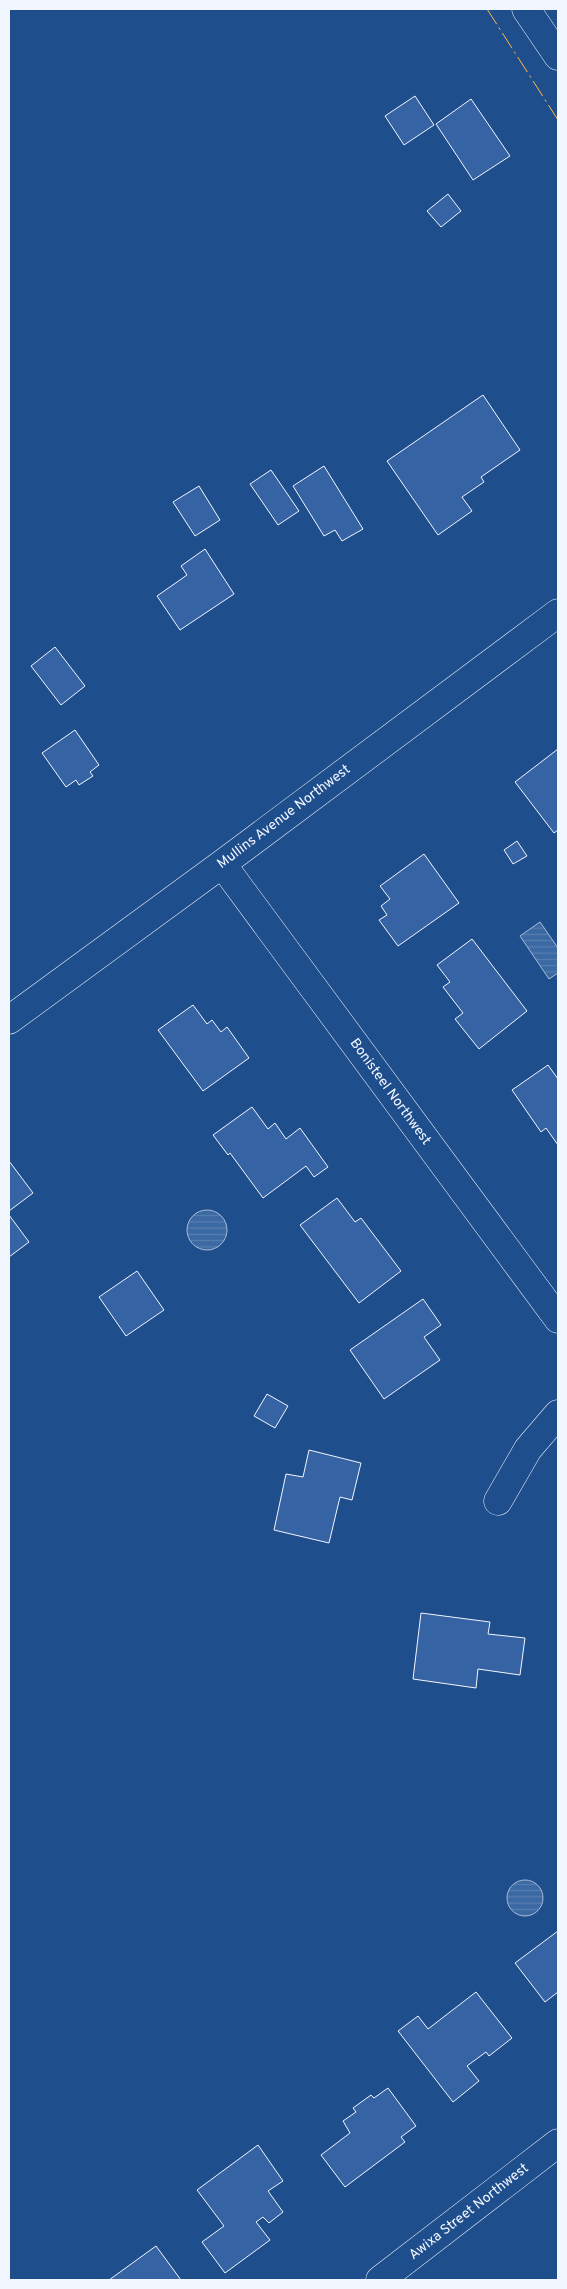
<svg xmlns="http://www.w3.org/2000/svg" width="567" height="2289" viewBox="0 0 567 2289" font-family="Overpass,sans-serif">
  <defs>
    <pattern id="water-rules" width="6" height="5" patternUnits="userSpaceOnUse" patternTransform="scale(1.25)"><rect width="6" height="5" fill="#3b69a3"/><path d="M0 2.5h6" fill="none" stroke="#587fb1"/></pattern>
  </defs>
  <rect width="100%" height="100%" fill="#1f4e8c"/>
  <path fill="url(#water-rules)" stroke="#a8bbd7" d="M 540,922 L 558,948 L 558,973 L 549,979 L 520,936 Z
    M187 1230a20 20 0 1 1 40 0a20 20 0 1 1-40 0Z
    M507 1898a18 18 0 1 1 36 0a18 18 0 1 1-36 0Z"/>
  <path fill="#3563a3" stroke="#f2f6ff" d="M 415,96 L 434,125 L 404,145 L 385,116 Z
    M 471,99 L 510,156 L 473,180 L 436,124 Z
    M 448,194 L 461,211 L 441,227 L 427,211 Z
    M 483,395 L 520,450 L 481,477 L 484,482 L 462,497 L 472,511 L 438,535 L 387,461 Z
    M 324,466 L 363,529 L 342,541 L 335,530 L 324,536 L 293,486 Z
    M 271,470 L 299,511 L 278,525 L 250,484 Z
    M 199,486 L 220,520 L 195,536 L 173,502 Z
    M 205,549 L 234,594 L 180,630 L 157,596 L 187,575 L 181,566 Z
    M 55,647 L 85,686 L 61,705 L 31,666 Z
    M 75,730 L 99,765 L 90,772 L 93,776 L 79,785 L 76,780 L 66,787 L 42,753 Z
    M 558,749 L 558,830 L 554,833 L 515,782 Z
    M 517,841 L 527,856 L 513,864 L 504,850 Z
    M 424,854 L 459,903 L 398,946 L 379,920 L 387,915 L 381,906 L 390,899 L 380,886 Z
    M 472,939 L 527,1011 L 479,1049 L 455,1019 L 463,1013 L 443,987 L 450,982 L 437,965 Z
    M 193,1005 L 207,1024 L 212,1020 L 221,1032 L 227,1027 L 249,1058 L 203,1091 L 158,1030 Z
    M 548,1065 L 558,1079 L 558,1145 L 546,1128 L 541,1132 L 512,1090 Z
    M 252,1107 L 268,1129 L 275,1123 L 286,1139 L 300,1128 L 328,1167 L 314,1177 L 306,1166 L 263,1198 L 230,1153 L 228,1155 L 213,1135 Z
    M 9,1161 L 33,1193 L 9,1211 Z
    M 337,1198 L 355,1222 L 361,1218 L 401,1271 L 359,1303 L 300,1225 Z
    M 9,1215 L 29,1242 L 9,1257 Z
    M 137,1271 L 164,1310 L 126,1336 L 99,1297 Z
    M 423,1299 L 441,1325 L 424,1337 L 440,1360 L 384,1399 L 350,1350 Z
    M 267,1394 L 288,1406 L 275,1428 L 254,1416 Z
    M 309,1450 L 361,1463 L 352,1500 L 340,1497 L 329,1543 L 274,1530 L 286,1474 L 303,1477 Z
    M 421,1613 L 490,1622 L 488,1634 L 525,1638 L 520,1675 L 478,1669 L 476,1688 L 413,1679 Z
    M 558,1931 L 558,1992 L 545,2002 L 515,1963 Z
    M 476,1992 L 512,2038 L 489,2056 L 486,2052 L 467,2066 L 479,2081 L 453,2102 L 398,2031 L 418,2016 L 428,2029 Z
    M 388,2088 L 416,2126 L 401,2137 L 405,2142 L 345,2187 L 321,2155 L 350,2133 L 343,2121 L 356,2112 L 353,2108 L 371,2095 L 374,2098 Z
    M 258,2145 L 283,2181 L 268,2191 L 283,2212 L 269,2223 L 263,2217 L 256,2222 L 270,2240 L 225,2273 L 202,2242 L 224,2226 L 197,2190 Z
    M 156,2246 L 181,2280 L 109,2280 Z"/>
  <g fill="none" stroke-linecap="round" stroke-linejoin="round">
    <defs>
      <path id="minor" d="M 526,9 L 558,56
        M 222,864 L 558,1319
        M 9,1020 L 222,864 L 558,613
        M 498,1501 L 528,1449 L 558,1414
        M 380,2280 L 558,2143"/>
    </defs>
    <use href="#minor" stroke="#f2f6ff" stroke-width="29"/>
    <use href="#minor" stroke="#1f4e8c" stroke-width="28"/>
    <path stroke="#ffb74d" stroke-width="1" stroke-dasharray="18 4 2.5 4" stroke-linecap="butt" d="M 487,9 L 558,120"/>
  </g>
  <g text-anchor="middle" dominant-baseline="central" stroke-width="4" stroke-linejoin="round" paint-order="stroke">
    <g font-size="14" fill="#f2f6ff" stroke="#1f4e8c">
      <text transform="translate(284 817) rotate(-37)">Mullins Avenue Northwest</text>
      <text transform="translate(390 1092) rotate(54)">Bonisteel Northwest</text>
      <text transform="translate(469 2212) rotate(-38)">Awixa Street Northwest</text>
    </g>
  </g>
  <rect width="567" height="2289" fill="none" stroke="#f2f6ff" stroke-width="20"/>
</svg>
